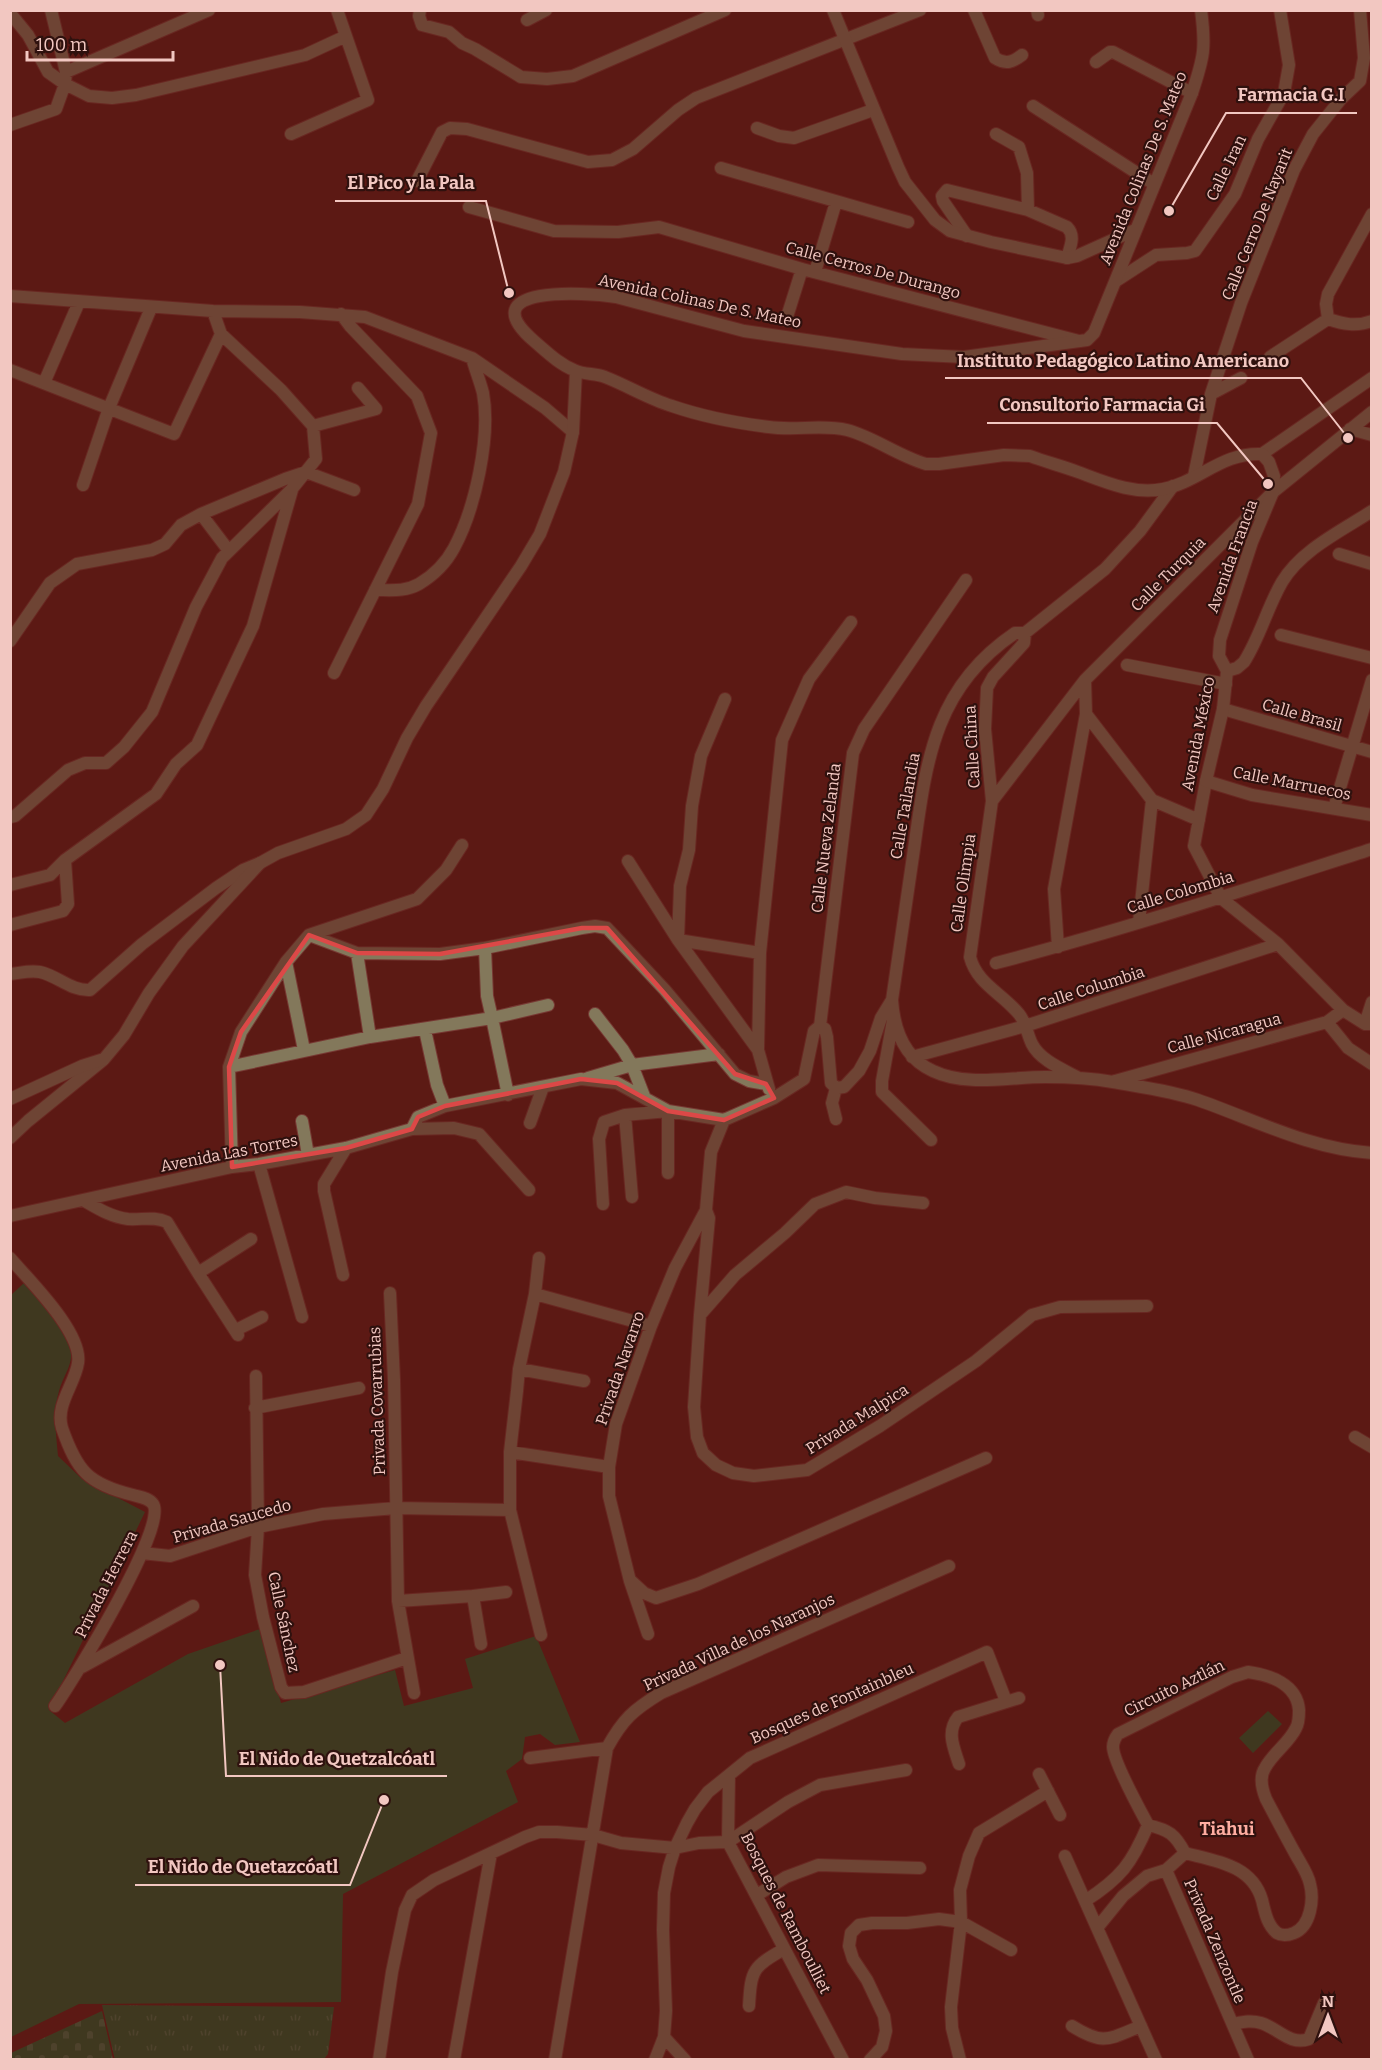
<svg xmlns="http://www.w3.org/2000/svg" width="1382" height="2070" viewBox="0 0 1382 2070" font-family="Bitter,serif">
  <defs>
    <pattern id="grass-tufts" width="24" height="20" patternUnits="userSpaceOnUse" patternTransform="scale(1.5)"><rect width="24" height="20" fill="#1c5e2d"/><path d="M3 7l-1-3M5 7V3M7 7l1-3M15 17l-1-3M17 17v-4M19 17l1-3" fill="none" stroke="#3d744a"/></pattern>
    <pattern id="cemetery-stones" width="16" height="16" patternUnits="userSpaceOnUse" patternTransform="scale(1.5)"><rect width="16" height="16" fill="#1c5e2d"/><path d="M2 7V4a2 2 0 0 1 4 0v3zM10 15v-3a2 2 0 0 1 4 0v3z" fill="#3d744a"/></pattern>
  </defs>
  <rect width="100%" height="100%" fill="#5c1a14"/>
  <path fill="url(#grass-tufts)" d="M 102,2005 L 334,2007 L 328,2054 L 324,2059 L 115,2060 Z"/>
  <path fill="url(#cemetery-stones)" d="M 102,2011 L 113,2059 L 11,2059 L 11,2053 Z"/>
  <path fill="#1c5e2d" d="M 24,1283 C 41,1302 63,1322 70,1347 C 75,1363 63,1375 59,1391 C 53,1411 56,1435 58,1456 L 82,1479 L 145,1512 L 49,1710 L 65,1723 L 188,1654 L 260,1629 L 281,1703 L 395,1670 L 404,1706 L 473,1688 L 465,1659 L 536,1636 L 580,1742 L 555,1745 L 540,1734 L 525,1737 L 522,1759 L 506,1771 L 518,1802 L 343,1894 L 341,2002 L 79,2004 L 11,2037 L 10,1296 Z
    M 1268,1711 L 1282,1724 L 1253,1753 L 1239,1738 Z"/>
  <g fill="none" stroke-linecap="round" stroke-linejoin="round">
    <defs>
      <path id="minor" d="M 51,10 L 66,72
        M 420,10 L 419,16 L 422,25 L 449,32 L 462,43 L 475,49 L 521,77 L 547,79 L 573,76 L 725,10
        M 974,10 L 995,58 C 1006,65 1013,62 1022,55
        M 1037,10 L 1038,15
        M 10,13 L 28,35 L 48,72 L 65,84 L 89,96 L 112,98 L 136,95 L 305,55 L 346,36
        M 527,20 L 546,10
        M 1096,62 L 1110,52 L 1113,52 L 1192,93
        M 1033,106 L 1154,184
        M 10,125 L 56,109 L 65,84 L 66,72 L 209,10
        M 757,128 L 779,136 L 794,138 L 873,110
        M 291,134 L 368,100 L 337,10
        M 996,134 L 1019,147 L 1027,173 L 1028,210
        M 721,168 L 908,222
        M 417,181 L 442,132 L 450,128 L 467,129 L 588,162 L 612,160 L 633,149 L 678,110 L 696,98 L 920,10
        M 469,207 L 554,231 L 618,232 L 659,227 L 802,269 L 1079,341
        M 967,236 L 943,201 L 942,196 L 947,190 L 1028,210 L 1067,227 C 1076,236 1070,247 1067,258
        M 815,272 L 836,202
        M 1116,281 L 1156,255 L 1187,253 L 1195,251 L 1235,194 L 1258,139 L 1284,93 L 1289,65 L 1280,10
        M 10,296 L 213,311 L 300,312 L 365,317 L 472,358 L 545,408 L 573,432
        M 1328,319 L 1326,304 L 1328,294 L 1372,214
        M 1328,319 C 1343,324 1356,327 1372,321
        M 786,320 L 802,269
        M 1270,357 L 1328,319
        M 10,370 L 174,434 L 221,334
        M 44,383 L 79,302
        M 1211,394 L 1241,378
        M 313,426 L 376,409 L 358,388
        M 1350,429 L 1372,435
        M 1262,454 L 1372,378
        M 1194,476 L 1211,394 L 1241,303 L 1294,170 L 1313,134 L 1341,99 L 1360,81 L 1364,58 L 1360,10
        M 83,485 L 109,408 L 151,308
        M 1173,486 L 1140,531 L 1105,569 L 1025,633 L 1015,633 C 932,689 926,765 913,856 C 906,904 899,952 892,1000 C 894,1029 904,1058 933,1071 C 967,1087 1008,1077 1045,1077 C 1067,1077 1091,1078 1113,1082 C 1141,1087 1172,1091 1198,1100 C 1255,1120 1310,1149 1372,1153
        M 201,514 L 229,551
        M 1339,554 L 1372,564
        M 375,590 C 391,590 405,592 419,584 C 434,575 446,563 454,548 C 475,509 491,437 483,393 C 480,381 475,369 472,358
        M 1025,633 L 1024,643 L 993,677 L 987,688 L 985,729 L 992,801 L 970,957 C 977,984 1002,993 1019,1014 C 1026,1022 1027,1034 1032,1044 C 1040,1060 1062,1069 1077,1077
        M 1281,635 L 1372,658
        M 10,641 L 50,583 L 77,564 L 152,550 L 165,544 L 181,525 L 201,514 L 285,479 L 306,472 L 354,490
        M 1127,665 L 1226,684
        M 334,673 L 418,504 L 431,433 L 417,396 L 350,326 L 341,314
        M 1085,680 L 1086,714 L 1152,800 L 1199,820
        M 725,699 L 701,756 L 692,806 L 689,850 L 680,886 L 678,940 L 760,953
        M 1223,709 L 1372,752
        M 1206,781 L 1194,846 L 1221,898 L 1278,944 L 1343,1010 L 1365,1024 L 1372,1024
        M 992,801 L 1085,680 L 1273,492 L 1372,412
        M 1334,808 L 1372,680
        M 10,817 L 15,816 L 68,770 L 85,763 L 106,763 L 124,747 L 152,712 L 196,607 L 222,558 L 292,489 L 316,459 L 313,426 L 281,390 L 221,334 L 213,311
        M 628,861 L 678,940 L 758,1050 L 769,1089
        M 10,885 L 50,875 L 65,860 L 156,794 L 176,764 L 197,745 L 253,626 L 292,490
        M 1139,922 L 1152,800
        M 10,925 L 63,911 L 68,904 L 65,860
        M 309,935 L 357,953 L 440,954 L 485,948 L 582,928 L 595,926 L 607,928 L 665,990 L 735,1074 L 749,1081 L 766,1084
        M 1058,947 L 1054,889 L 1086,714
        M 357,953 L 370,1037
        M 286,962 L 304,1050
        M 996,963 C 1123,930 1247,889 1372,849
        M 10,974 C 20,973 30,970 40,972 C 58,976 71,991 90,990 L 142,944 L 216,888 L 243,870 L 260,863
        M 595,1014 L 623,1050 L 632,1065 L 644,1096
        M 893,1020 L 882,1081 L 882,1092 L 931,1140
        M 1327,1022 L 1348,1048 L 1372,1064
        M 1365,1024 L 1372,1002
        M 820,1026 L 853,753 L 864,729 L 966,580
        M 820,1026 L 825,1029 L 827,1037 L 831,1083 L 836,1088 L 844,1087 L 859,1071 L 870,1051 L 881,1018 L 892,1000
        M 425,1030 L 437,1085 L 445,1106
        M 758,1050 L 760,953 L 782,740 L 809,679 L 851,622
        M 912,1057 L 1025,1026 L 1278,944
        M 229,1067 L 370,1037 L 492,1018 L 487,996 L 485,948
        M 588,1078 L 632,1065 L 719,1054
        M 1115,1081 L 1327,1022 L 1343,1010
        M 836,1088 L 832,1103 L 836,1119
        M 508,1095 L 492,1018 L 548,1005
        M 625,1115 L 632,1197
        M 302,1121 L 308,1155
        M 530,1123 L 543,1087
        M 412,1129 L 418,1117 L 445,1106 L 581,1079 L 617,1083 L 668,1111 L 724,1120 L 774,1098 L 804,1079 L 814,1031 L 820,1026
        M 10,1138 L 28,1121 L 103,1060
        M 259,1164 L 302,1317
        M 232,1167 L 229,1067 L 241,1032 L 286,962 L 309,935 L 417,899 L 446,870 L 462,845
        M 83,1200 C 97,1208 111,1217 128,1219 C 142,1220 154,1216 167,1222 L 198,1273 L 238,1335
        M 603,1204 L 599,1139 L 604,1122 L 625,1115 L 668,1111 L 668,1173
        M 706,1210 L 709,1218 L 700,1315 L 694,1407 L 697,1437 L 703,1453 L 716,1465 L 733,1473 L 754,1476 L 807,1470 L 880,1426 L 976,1361 L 1032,1315 L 1060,1307 L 1147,1306
        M 10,1216 L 232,1167 L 259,1164 L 346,1148 L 412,1129 L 454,1128 L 479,1134 L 529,1190
        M 10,1258 C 29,1280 83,1333 78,1363 C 75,1384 55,1405 62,1428 C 77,1471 88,1484 133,1495 C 140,1497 149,1498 153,1504 C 169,1525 72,1682 55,1706
        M 539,1258 L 535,1294 L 519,1369 L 517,1391 L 510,1452 L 510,1510 L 541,1635
        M 198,1273 L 251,1239
        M 343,1275 L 324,1191 L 324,1184 L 346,1148
        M 390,1293 L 394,1380 L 398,1601 L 414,1693
        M 535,1294 L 651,1326
        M 700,1315 L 735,1275 L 785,1233 L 815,1204 L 846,1192 L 875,1198 L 923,1203
        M 236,1330 L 262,1317
        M 519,1369 L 584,1381
        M 256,1376 L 258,1527 L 255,1575 L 263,1617 L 281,1687 L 285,1693 L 304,1692 L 407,1658
        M 255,1408 L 359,1388
        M 1355,1437 L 1372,1447
        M 510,1452 L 609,1467
        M 142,1553 L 170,1556 L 258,1527 L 323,1514 L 396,1508 L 510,1510
        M 631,1581 L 644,1593 L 656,1598 L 698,1584 L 986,1458
        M 473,1596 L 481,1644
        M 398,1601 L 473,1596 L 506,1592
        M 648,1634 L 630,1581 L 609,1496 L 609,1467 L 616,1424 L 651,1326 L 675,1268 L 706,1210 L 711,1152 L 724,1120
        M 82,1667 L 193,1606
        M 1248,1672 C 1270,1675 1297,1684 1299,1710 C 1299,1716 1299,1723 1296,1728 C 1289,1743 1273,1753 1265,1768 C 1259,1777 1262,1789 1266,1799 C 1276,1818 1286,1837 1296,1855 C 1301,1864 1308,1874 1310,1884 C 1314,1899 1311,1926 1294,1933 C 1289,1935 1282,1936 1277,1933 C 1267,1925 1265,1912 1262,1900 C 1252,1865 1216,1861 1185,1853 C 1175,1834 1169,1830 1148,1825 C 1140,1810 1113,1761 1113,1747 C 1113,1741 1115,1738 1118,1734 L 1232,1677 Z
        M 530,1758 L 607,1748
        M 959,1764 C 954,1748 946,1732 958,1717 L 1019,1698
        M 1039,1774 L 1060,1815
        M 729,1775 L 728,1842 L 843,2060
        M 728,1842 L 788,1802 L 820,1785 L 906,1770
        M 1065,1856 L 1156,2060
        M 1166,1870 L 1248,2060
        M 757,1895 L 786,1877 L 818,1865 L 920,1868
        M 1085,1901 C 1121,1878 1132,1863 1148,1825
        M 1097,1928 L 1123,1896 L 1147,1876 L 1166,1870 L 1185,1853
        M 749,2006 C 751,1969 753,1967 784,1949
        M 1233,2024 C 1243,2022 1251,2020 1261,2023 C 1278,2028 1290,2046 1309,2039 L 1324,2003
        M 1072,2026 C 1104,2046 1109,2039 1141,2026
        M 664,2037 L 685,2060
        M 379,2060 L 392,1972 L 405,1910 L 412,1895 L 434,1880 L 525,1837 L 539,1832 L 557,1832 L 593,1835 L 621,1843 L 675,1848 L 699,1843 L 728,1842
        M 454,2060 L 491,1853
        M 555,2060 L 607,1748 C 623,1719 633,1710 661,1693 L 949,1566
        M 655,2060 L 664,2037 L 666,2011 L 663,1930 L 664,1893 L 669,1867 L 675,1848 L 687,1823 L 695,1809 L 708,1792 L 750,1758 L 987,1652 L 1006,1701
        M 870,2060 L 882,2047 L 886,2031 L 884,2016 L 867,1980 L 853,1959 L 849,1946 L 851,1933 L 859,1925 L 872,1923 L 907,1923 L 939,1919 L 961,1922 L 1011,1950
        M 960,2060 L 952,2028 L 951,2007 L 961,1922 L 960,1890 L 969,1856 L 979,1833 L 1048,1791"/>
      <path id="tertiary" d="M 833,10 L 898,167 L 905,182 L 935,220 L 950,231 L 991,242 L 1067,258 L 1077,256 L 1135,230
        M 1201,10 C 1206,48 1204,57 1192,93 L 1094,333 L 1087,340 L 964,357 L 902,354 L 744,331 L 616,297 C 586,292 469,285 534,341 C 547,352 559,364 574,370 C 584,375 596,373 605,377 C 628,386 649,399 672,406 C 704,417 736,423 769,427 C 795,431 822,424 847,430 C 874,437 898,456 926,464 L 939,464 L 1004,455 L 1030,456 C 1046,462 1062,466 1078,472 C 1105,482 1134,495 1163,489 C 1199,482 1222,452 1262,454 L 1269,462 L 1274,476 L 1273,492 L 1252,542 L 1220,640 L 1219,656 L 1227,671
        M 1227,671 L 1223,709 L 1206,781 L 1252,795 L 1372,815
        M 1227,671 L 1237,668 L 1244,662 C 1260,637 1267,608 1282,582 C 1301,550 1341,531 1372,511
        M 10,1099 L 82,1066 L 104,1059 L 124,1035 L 149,993 L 183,946 L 260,863 L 278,853 L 346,829 L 366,815 L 383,789 L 407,738 L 426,706 L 521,566 L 540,534 L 564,472 L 573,432 L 576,371"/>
    </defs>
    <use href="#minor" stroke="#773933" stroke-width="14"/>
    <use href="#tertiary" stroke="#773933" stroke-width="14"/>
    <use href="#minor" stroke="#83785b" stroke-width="12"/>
    <use href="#tertiary" stroke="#83785b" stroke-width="12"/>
  </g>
  <path d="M0 0H1382V2070H0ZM 582,928 L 607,928 L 735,1074 L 766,1084 L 774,1098 L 724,1120 L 668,1111 L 617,1083 L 581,1079 L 445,1106 L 418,1117 L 412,1129 L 346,1148 L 232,1167 L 229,1067 L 241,1032 L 309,935 L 357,953 L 440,954 Z" fill="#5c1a14" fill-opacity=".55" fill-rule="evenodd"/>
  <path fill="none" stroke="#dc4847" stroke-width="4.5" stroke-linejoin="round" d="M 582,928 L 607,928 L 735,1074 L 766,1084 L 774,1098 L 724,1120 L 668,1111 L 617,1083 L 581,1079 L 445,1106 L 418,1117 L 412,1129 L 346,1148 L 232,1167 L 229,1067 L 241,1032 L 309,935 L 357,953 L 440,954 Z"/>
  <g text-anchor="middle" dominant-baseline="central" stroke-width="4.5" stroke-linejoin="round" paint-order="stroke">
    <g font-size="16" fill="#f2c7c1" stroke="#2f110e">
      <text transform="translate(1143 168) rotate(-68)">Avenida Colinas De S. Mateo</text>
      <text transform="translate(1226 168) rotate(-64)">Calle Iran</text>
      <text transform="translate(1257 224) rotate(-68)">Calle Cerro De Nayarit</text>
      <text transform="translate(873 270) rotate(15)">Calle Cerros De Durango</text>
      <text transform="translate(700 301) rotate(12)">Avenida Colinas De S. Mateo</text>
      <text transform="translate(1232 556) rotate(-70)">Avenida Francia</text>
      <text transform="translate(1168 574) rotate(-45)">Calle Turquia</text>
      <text transform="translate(1302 715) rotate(16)">Calle Brasil</text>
      <text transform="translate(1198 734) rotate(-79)">Avenida México</text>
      <text transform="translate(972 747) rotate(-93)">Calle China</text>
      <text transform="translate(1292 783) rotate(11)">Calle Marruecos</text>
      <text transform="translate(905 806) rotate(-80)">Calle Tailandia</text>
      <text transform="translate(826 838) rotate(-83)">Calle Nueva Zelanda</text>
      <text transform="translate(963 883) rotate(-82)">Calle Olimpia</text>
      <text transform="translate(1180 892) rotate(-17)">Calle Colombia</text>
      <text transform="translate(1091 988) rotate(-18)">Calle Columbia</text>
      <text transform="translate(1224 1033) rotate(-15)">Calle Nicaragua</text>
      <text transform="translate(229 1153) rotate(-11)">Avenida Las Torres</text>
      <text transform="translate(620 1368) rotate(-71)">Privada Navarro</text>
      <text transform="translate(377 1401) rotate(-92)">Privada Covarrubias</text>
      <text transform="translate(857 1419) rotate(-32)">Privada Malpica</text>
      <text transform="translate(232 1521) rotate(-16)">Privada Saucedo</text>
      <text transform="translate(106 1584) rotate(-63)">Privada Herrera</text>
      <text transform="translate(284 1622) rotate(78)">Calle Sánchez</text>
      <text transform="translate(739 1642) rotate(-25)">Privada Villa de los Naranjos</text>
      <text transform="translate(1174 1688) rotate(-26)">Circuito Aztlán</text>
      <text transform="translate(832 1703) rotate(-24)">Bosques de Fontainbleu</text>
      <text transform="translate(786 1913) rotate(63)">Bosques de Ramboulliet</text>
      <text transform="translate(1215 1941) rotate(67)">Privada Zenzontle</text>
    </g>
    <g font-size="18" font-weight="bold" fill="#ffada1" stroke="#2f110e">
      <text x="1227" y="1829">Tiahui</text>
    </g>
  </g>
  <path fill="none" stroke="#f2c7c1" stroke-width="2" d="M1169 211L1226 113H1357M509 293L486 201H335M1348 438L1301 378H945M1268 484L1217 423H987M220 1665L226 1776H447M384 1800L350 1885H135"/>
  <g fill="#f2c7c1" stroke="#2f110e" stroke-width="2">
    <circle cx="1169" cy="211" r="6"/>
    <circle cx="509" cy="293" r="6"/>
    <circle cx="1348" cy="438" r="6"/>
    <circle cx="1268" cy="484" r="6"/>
    <circle cx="220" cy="1665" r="6"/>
    <circle cx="384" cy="1800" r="6"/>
  </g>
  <g font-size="18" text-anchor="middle" font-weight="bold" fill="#f2c7c1" stroke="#2f110e" stroke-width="4.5" stroke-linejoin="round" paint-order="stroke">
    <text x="1291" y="101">Farmacia G.I</text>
    <text x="411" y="189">El Pico y la Pala</text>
    <text x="1123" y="367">Instituto Pedagógico Latino Americano</text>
    <text x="1102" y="411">Consultorio Farmacia Gi</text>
    <text x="337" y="1765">El Nido de Quetzalcóatl</text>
    <text x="243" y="1873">El Nido de Quetazcóatl</text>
  </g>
  <rect width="1382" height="2070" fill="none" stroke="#f2c7c1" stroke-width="24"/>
  <g transform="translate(1328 2016)" stroke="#2f110e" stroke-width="4.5" paint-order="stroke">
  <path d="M0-4.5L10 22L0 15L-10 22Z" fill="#f2c7c1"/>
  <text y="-9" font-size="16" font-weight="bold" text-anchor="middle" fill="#f2c7c1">N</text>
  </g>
  <path d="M27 51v9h146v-9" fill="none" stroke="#f2c7c1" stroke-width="3"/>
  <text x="36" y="51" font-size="18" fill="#f2c7c1" stroke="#2f110e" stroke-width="4.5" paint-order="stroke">100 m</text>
</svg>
